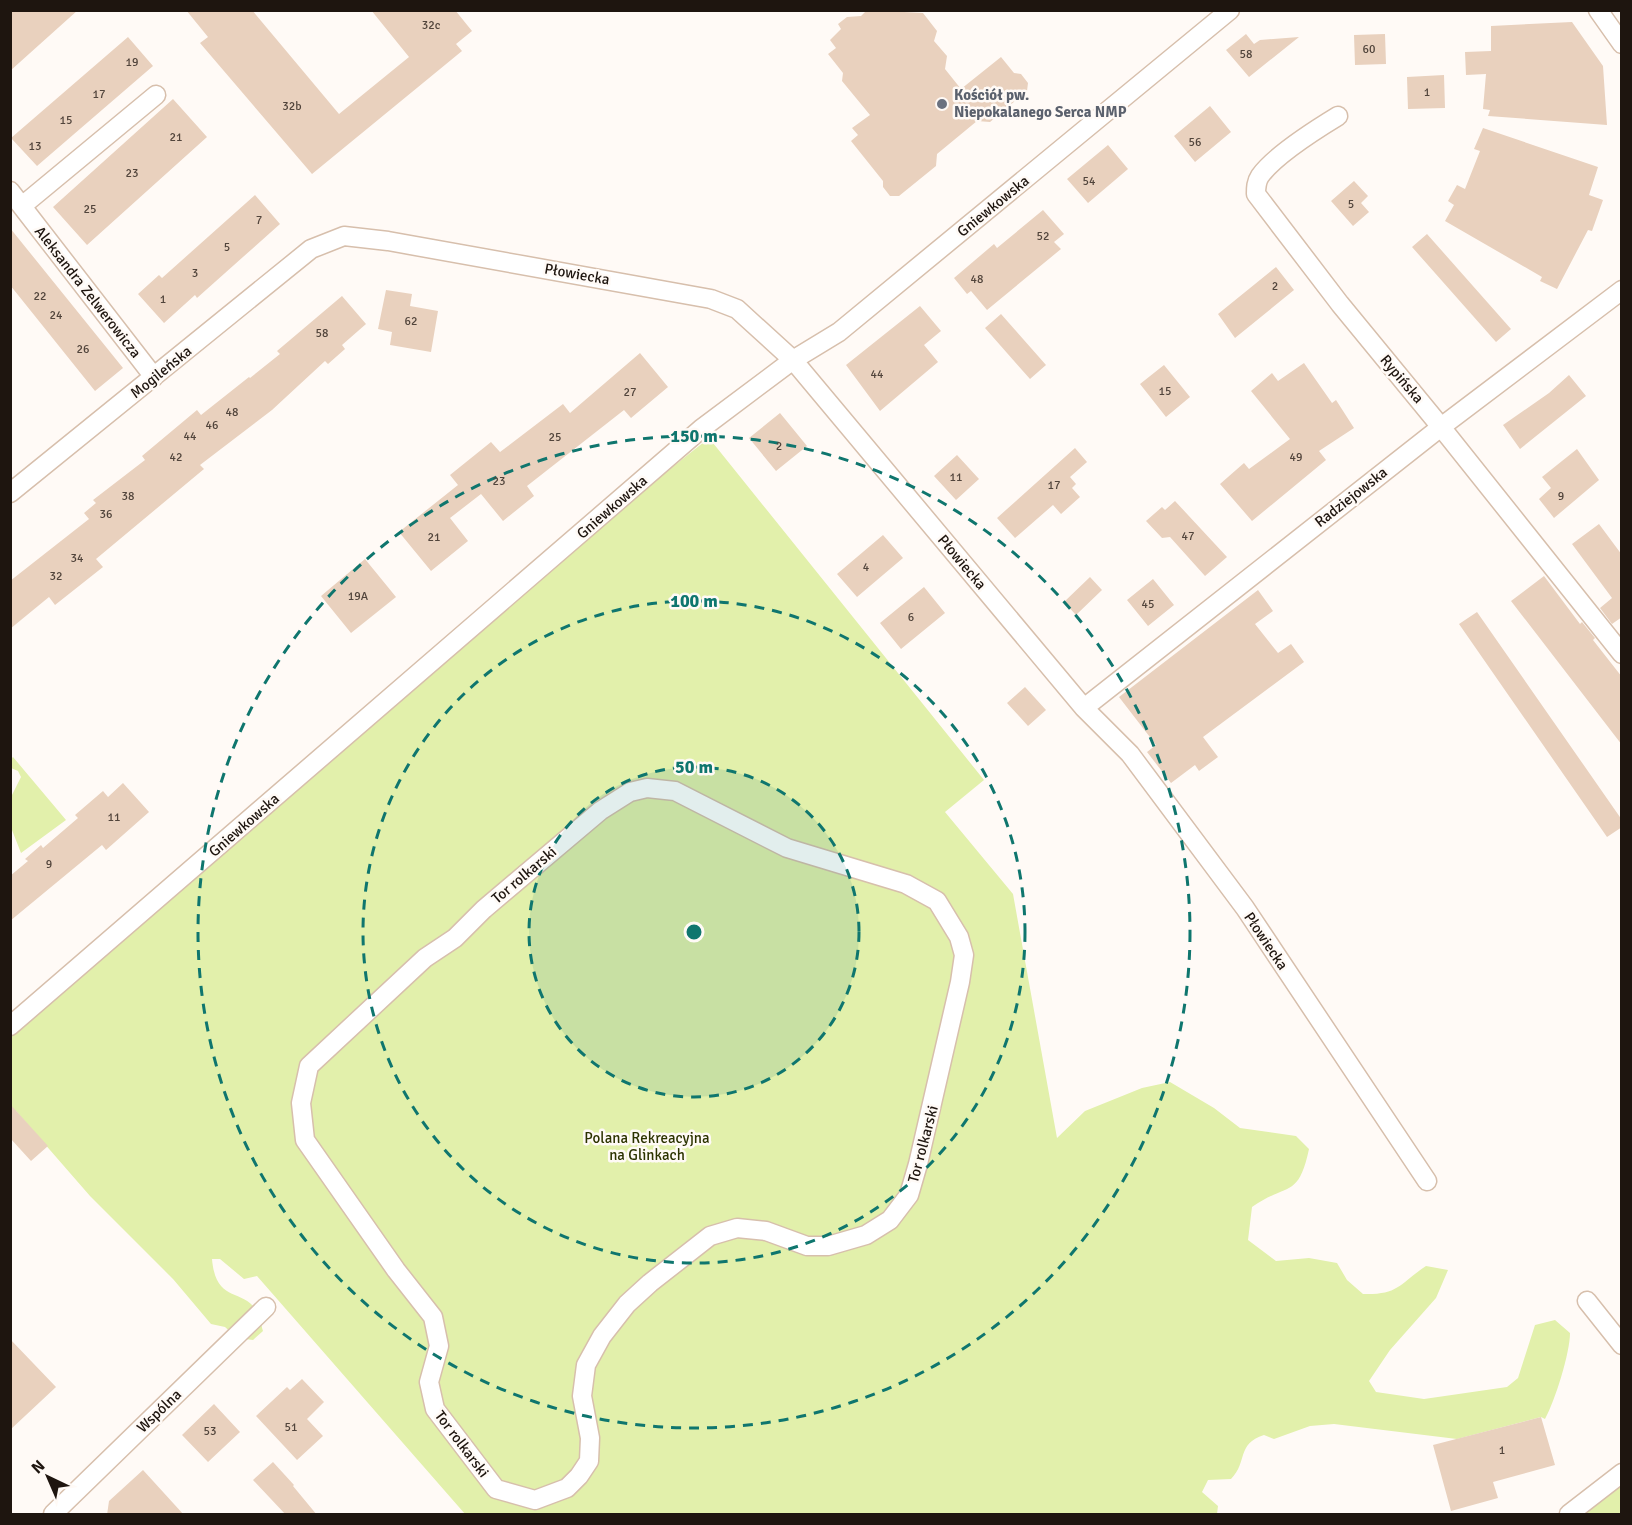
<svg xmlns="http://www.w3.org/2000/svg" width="1632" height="1525" viewBox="0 0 1632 1525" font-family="Signika,sans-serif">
  <rect width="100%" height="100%" fill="#fffaf6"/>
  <path fill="#e2f0ab" d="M 709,438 L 984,780 L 945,812 L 1013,894 L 1057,1138 L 1085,1111 L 1142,1088 L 1170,1082 L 1214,1108 L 1240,1128 L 1296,1136 L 1309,1149 C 1298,1200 1287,1182 1252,1207 L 1248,1240 L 1276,1261 L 1309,1258 L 1337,1263 L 1347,1280 L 1363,1294 C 1399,1295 1399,1284 1426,1266 L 1448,1270 L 1436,1298 L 1390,1350 L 1369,1381 L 1376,1392 L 1424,1399 L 1507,1387 L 1518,1378 L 1535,1325 L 1555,1320 L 1570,1333 C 1570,1353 1555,1401 1545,1419 L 1541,1417 L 1457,1439 L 1334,1424 L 1310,1426 L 1274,1439 L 1264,1435 C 1236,1444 1248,1462 1231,1479 L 1208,1480 L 1202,1492 L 1218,1506 L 1217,1514 L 465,1514 L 257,1276 L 244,1279 L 220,1259 L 212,1259 C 216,1304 242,1287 258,1312 C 261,1317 261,1325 263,1331 L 253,1340 L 237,1338 L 225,1327 L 211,1324 L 173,1279 L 90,1196 L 16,1111 L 11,1111 L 10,1026 L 504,601 Z
    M 13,757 L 66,820 L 21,853 L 10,825 L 11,797 L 21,777 L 18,771 L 11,768 L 11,759 Z
    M 1621,1484 L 1621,1514 L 1584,1514 Z"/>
  <path fill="#e9d1be" d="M 10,10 L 78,10 L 10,71 Z
    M 186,10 L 252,10 L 339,114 L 409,57 L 371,10 L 455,10 L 472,31 L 456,44 L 462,51 L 312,174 L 200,43 L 208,37 Z
    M 867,10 L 923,13 L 937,31 L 934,41 L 947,56 L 945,69 L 961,89 L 1001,57 L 1014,73 L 1021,74 L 1028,83 L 1027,91 L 990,122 L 977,121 L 937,154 L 936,166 L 899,196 L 890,196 L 883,187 L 883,181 L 851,141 L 858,135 L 852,128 L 870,115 L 842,81 L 843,73 L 828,54 L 836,48 L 830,40 L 841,29 L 838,24 L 847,17 L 861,16 Z
    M 1572,22 L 1603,66 L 1607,125 L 1488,116 L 1490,110 L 1483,109 L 1486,74 L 1466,75 L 1465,52 L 1491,51 L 1491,26 Z
    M 1246,34 L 1254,44 L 1260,40 L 1299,37 L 1249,77 L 1226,50 Z
    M 1385,34 L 1386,64 L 1355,65 L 1354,35 Z
    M 128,37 L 153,66 L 37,166 L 11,138 Z
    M 1444,75 L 1445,108 L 1408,109 L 1407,77 Z
    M 173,99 L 207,137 L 87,245 L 53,207 Z
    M 1210,106 L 1231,132 L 1195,162 L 1174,136 Z
    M 1483,128 L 1598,167 L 1589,195 L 1603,200 L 1592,231 L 1588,230 L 1557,289 L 1540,281 L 1542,277 L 1445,221 L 1454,205 L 1448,201 L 1457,185 L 1465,189 L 1480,151 L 1474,149 Z
    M 1108,145 L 1128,169 L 1088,203 L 1067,179 Z
    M 1354,181 L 1368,196 L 1361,203 L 1369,212 L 1353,226 L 1331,201 Z
    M 255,195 L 280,224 L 197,298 L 195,295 L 164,323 L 138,294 L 159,275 L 162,278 Z
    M 1043,210 L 1064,234 L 1054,242 L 1061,249 L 987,310 L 971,291 L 967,294 L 954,278 L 994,244 L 997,248 Z
    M 10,228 L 123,368 L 95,391 L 10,285 Z
    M 1427,234 L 1511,329 L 1496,342 L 1412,247 Z
    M 1276,267 L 1294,290 L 1235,338 L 1218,314 Z
    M 386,290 L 412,294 L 410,306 L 438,311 L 431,352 L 390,345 L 392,332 L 378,329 Z
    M 342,296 L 366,324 L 342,345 L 345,349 L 328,364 L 325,361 L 272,410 L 200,465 L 204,469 L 96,559 L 103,567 L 55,605 L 49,597 L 10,629 L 10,581 L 89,519 L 84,513 L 96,503 L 93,500 L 145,460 L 142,456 L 197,410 L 201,415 L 249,377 L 250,378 L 280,354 L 277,351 Z
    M 920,306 L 941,331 L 924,345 L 938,362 L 880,411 L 846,365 Z
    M 1001,314 L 1046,365 L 1030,379 L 985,328 Z
    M 640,353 L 668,387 L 631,418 L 624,410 L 527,486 L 534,496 L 503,521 L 481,494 L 450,518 L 468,541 L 431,571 L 399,532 L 458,485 L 450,475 L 491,442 L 500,452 L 563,404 L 570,413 Z
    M 1304,363 L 1332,403 L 1336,400 L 1354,428 L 1319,451 L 1326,460 L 1252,521 L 1220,484 L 1244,463 L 1249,469 L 1290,439 L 1251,391 L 1272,373 L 1278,381 Z
    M 1164,365 L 1190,397 L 1166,417 L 1140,384 Z
    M 1569,375 L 1586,396 L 1520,449 L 1503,425 L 1549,393 Z
    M 780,413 L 807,446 L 776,471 L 749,438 Z
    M 1075,448 L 1087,462 L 1070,477 L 1076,484 L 1072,488 L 1080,497 L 1061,514 L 1053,505 L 1015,538 L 997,518 Z
    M 1577,449 L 1599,480 L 1554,518 L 1539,499 L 1551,488 L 1542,477 Z
    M 957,455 L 979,479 L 956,500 L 934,476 Z
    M 1175,501 L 1227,557 L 1205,576 L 1170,537 L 1162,538 L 1146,521 L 1162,507 L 1165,510 Z
    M 1599,524 L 1622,555 L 1622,617 L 1612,624 L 1600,608 L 1612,598 L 1572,544 Z
    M 883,535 L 903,558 L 857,597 L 837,574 Z
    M 365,559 L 396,597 L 351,633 L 321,596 Z
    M 1544,576 L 1580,624 L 1582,622 L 1595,638 L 1593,640 L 1622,677 L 1622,745 L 1511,601 Z
    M 1090,577 L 1102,590 L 1076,615 L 1064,602 Z
    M 1153,579 L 1174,605 L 1148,626 L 1127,600 Z
    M 924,587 L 945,613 L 901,649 L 880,623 Z
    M 1258,590 L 1273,611 L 1255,624 L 1278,653 L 1291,644 L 1304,662 L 1203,737 L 1218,757 L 1199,771 L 1195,765 L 1171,783 L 1147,752 L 1156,745 L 1119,697 Z
    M 1477,612 L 1622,820 L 1622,827 L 1607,837 L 1459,624 Z
    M 1025,687 L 1046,710 L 1028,726 L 1007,703 Z
    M 123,783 L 149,812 L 106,850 L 102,845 L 10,921 L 10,876 L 28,861 L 25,859 L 41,845 L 43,848 L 78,818 L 75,815 L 103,791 L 108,797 Z
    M 10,1104 L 48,1146 L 31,1161 L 10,1138 Z
    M 10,1339 L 56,1387 L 10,1430 Z
    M 302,1379 L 324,1402 L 307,1419 L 323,1436 L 297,1460 L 256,1416 L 287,1387 L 290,1390 Z
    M 214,1404 L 240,1432 L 208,1462 L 182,1435 Z
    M 1541,1417 L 1555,1465 L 1493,1482 L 1498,1498 L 1451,1511 L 1433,1445 Z
    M 273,1462 L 294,1485 L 293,1486 L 317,1515 L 286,1515 L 253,1480 Z
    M 143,1470 L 184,1515 L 107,1515 L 109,1501 Z"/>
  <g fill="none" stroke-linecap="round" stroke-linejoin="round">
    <defs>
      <path id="street" d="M 1598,10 L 1622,44
        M 1338,116 C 1315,130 1275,155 1260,176 C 1256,182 1256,188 1256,194 L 1340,304 L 1441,427 L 1622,654
        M 10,191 L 154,377
        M 22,206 L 156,95
        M 10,493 L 311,249 L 344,236 L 388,241 L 711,299 L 737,309 L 793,360 L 1084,708 L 1130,754 L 1245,908 L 1427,1181
        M 1084,708 L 1441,427 L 1622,290
        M 647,788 L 675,791 L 787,848 L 906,884 L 937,901 L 959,937 L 964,955 L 960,982 L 918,1164 L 909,1195 L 890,1220 L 866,1235 L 828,1246 L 807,1246 L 766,1231 L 737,1228 L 710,1236 L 650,1283 L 627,1304 L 602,1336 L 586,1365 L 582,1396 L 590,1438 L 589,1461 L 579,1476 L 567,1488 L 535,1500 L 496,1489 L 435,1409 L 429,1382 L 439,1346 L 433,1317 L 396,1270 L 305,1140 L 301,1103 L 309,1066 L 425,958 L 455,938 L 484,909 L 600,811 L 630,792 Z
        M 10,1026 L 701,429 L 793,360 L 839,332 L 1230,10
        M 1587,1301 L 1622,1345
        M 53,1514 L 266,1307
        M 1569,1514 L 1622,1473"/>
    </defs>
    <use href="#street" stroke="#d7bfac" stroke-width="21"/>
    <use href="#street" stroke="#fff" stroke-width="18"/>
  </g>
  <circle cx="694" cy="932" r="165" fill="#0f766e" fill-opacity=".12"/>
  <g fill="none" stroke="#0f766e" stroke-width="3" stroke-dasharray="10 8">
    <circle cx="694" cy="932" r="165"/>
    <circle cx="694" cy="932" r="331"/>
    <circle cx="694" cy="932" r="496"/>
  </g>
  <circle fill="#6b7280" stroke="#fffaf6" stroke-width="2" cx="942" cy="104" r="6"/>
  <g text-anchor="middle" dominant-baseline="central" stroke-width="5" stroke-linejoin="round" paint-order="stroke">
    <g font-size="12" fill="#51443b">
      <text x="431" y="25">32c</text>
      <text x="1369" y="49">60</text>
      <text x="1246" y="54">58</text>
      <text x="132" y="62">19</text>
      <text x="1427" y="92">1</text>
      <text x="99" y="94">17</text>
      <text x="292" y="106">32b</text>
      <text x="66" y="120">15</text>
      <text x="176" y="137">21</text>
      <text x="1195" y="142">56</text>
      <text x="35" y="146">13</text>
      <text x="132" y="173">23</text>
      <text x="1089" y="181">54</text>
      <text x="1351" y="204">5</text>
      <text x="90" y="209">25</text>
      <text x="259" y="220">7</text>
      <text x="1043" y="236">52</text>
      <text x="227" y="247">5</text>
      <text x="195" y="273">3</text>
      <text x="977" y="279">48</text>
      <text x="1275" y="286">2</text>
      <text x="40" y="296">22</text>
      <text x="163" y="299">1</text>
      <text x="56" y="315">24</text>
      <text x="411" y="321">62</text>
      <text x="322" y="333">58</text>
      <text x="83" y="349">26</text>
      <text x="877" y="374">44</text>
      <text x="1165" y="391">15</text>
      <text x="630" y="392">27</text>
      <text x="232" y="412">48</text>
      <text x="212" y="425">46</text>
      <text x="190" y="436">44</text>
      <text x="555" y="437">25</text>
      <text x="779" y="446">2</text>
      <text x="176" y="457">42</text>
      <text x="1296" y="457">49</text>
      <text x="956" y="477">11</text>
      <text x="499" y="481">23</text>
      <text x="1054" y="485">17</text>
      <text x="128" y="496">38</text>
      <text x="1561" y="496">9</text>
      <text x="106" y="514">36</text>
      <text x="1188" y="536">47</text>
      <text x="434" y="537">21</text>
      <text x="77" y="558">34</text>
      <text x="866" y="567">4</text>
      <text x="56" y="576">32</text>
      <text x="358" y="596">19A</text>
      <text x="1148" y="604">45</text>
      <text x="911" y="617">6</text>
      <text x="114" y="817">11</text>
      <text x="49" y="864">9</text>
      <text x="291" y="1427">51</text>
      <text x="210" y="1431">53</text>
      <text x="1502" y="1450">1</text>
    </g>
    <g font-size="15" font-weight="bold" fill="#5b616d" stroke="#fffaf6" text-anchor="start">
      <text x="954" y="95">Kościół pw.<tspan x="954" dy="17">Niepokalanego Serca NMP</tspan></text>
    </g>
    <g font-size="15" fill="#1e150f" stroke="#fffaf6">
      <text transform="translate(993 206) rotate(-39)">Gniewkowska</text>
      <text transform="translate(577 274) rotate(10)">Płowiecka</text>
      <text transform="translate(88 292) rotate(52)">Aleksandra Zelwerowicza</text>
      <text transform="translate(161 372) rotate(-39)">Mogileńska</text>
      <text transform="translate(1402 379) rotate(50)">Rypińska</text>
      <text transform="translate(1351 497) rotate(-38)">Radziejowska</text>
      <text transform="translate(612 507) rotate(-41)">Gniewkowska</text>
      <text transform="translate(962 562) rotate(50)">Płowiecka</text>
      <text transform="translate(244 825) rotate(-41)">Gniewkowska</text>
      <text transform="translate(524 875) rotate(-40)">Tor rolkarski</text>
      <text transform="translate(1266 941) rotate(56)">Płowiecka</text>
      <text transform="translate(923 1144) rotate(-75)">Tor rolkarski</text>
      <text transform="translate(159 1411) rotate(-44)">Wspólna</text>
      <text transform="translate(462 1444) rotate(53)">Tor rolkarski</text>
    </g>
    <g font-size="15" fill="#2c3300" stroke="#fffaf6">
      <text x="647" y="1138">Polana Rekreacyjna<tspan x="647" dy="17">na Glinkach</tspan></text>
    </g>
  </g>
  <circle cx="694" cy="932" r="9" fill="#0f766e" stroke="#fffaf6" stroke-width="3"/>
  <g font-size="18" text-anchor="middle" font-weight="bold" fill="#0f766e" stroke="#fffaf6" stroke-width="5" stroke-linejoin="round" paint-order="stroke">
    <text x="694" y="442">150 m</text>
    <text x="694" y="607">100 m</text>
    <text x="694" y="773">50 m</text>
  </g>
  <rect width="1632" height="1525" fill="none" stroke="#1e150f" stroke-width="24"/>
  <g transform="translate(48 1477) rotate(316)" stroke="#fffaf6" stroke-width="4.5" paint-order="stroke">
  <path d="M0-4.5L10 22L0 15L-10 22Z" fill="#1e150f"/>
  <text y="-9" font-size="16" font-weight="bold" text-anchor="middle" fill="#1e150f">N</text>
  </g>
</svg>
